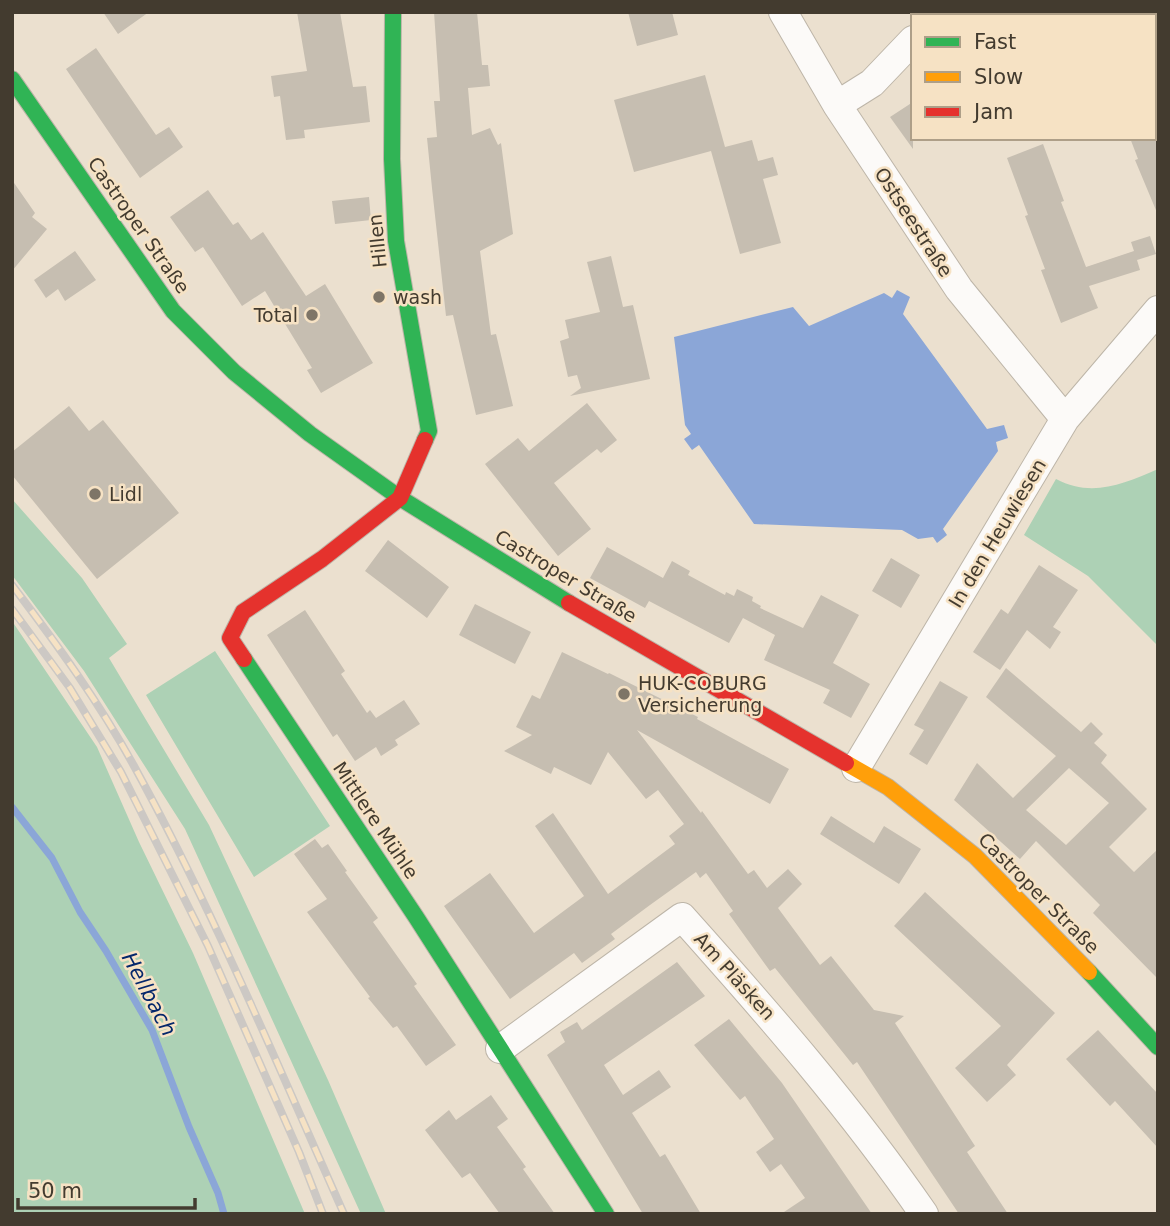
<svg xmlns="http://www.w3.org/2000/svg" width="1170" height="1226" viewBox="0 0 1170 1226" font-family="'DejaVu Sans',sans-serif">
  <rect width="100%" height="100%" fill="#ebe0cf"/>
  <path fill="#add1b5" d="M 1158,469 L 1158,646 L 1088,576 L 1024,535 L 1056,479 C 1092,498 1123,484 1158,469 Z
    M 12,499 L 82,578 L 127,644 L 109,658 L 209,825 L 328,1080 L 386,1214 L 361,1214 L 185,829 L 84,671 L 12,575 Z
    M 12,621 L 97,747 L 139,842 L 193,953 L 305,1214 L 12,1214 Z
    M 215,651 L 330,826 L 254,877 L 146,695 Z"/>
  <path fill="#8ba6d7" d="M 897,290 L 910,297 L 903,314 L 987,429 L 1004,425 L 1008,438 L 996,442 L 998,451 L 943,529 L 947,535 L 937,543 L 933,537 L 918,539 L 902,530 L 754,524 L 699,445 L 692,450 L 684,439 L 691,434 L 685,425 L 674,337 L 793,307 L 809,326 L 884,293 L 892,298 Z"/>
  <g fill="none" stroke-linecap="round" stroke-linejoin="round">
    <path stroke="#8ba6d7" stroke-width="7" d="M 12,807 L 52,858 L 80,912 L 106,951 L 152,1030 L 189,1127 L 218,1193 L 224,1214"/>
  </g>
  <path fill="#c6beb1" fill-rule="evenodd" d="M 103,12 L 149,12 L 118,34 Z
    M 297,12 L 340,12 L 353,87 L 366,86 L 370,122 L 304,130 L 305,138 L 286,140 L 280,96 L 274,97 L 271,76 L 307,71 Z
    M 434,12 L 477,12 L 482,65 L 488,65 L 490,86 L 468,88 L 472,135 L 490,128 L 498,145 L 501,143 L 513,234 L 480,251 L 491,335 L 496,334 L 513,406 L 476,415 L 453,315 L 446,316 L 432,188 L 427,138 L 437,137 L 434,101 L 440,101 Z
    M 628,12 L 672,12 L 678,35 L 637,46 Z
    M 96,48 L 156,135 L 169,127 L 183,147 L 140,178 L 66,69 Z
    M 705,75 L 725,147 L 752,140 L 758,161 L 773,157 L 778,175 L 763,179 L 781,243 L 740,254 L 711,151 L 634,172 L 614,100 Z
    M 913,102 L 913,149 L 890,117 Z
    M 1130,138 L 1158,138 L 1158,215 L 1135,160 L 1138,159 Z
    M 1043,144 L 1064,201 L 1061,202 L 1086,267 L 1134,251 L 1131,242 L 1150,236 L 1156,254 L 1137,260 L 1140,270 L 1089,286 L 1098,308 L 1061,323 L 1041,270 L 1045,269 L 1025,216 L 1028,215 L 1007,158 Z
    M 12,180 L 35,213 L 32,217 L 47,229 L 12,271 Z
    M 208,190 L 233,225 L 238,222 L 251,240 L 263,232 L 306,296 L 325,284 L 373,363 L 321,393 L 307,370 L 312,368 L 265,291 L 242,306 L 203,247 L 195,252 L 170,217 Z
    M 369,197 L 371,220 L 335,224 L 332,201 Z
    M 75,251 L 96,280 L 65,301 L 58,289 L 46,298 L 34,280 Z
    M 611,256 L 623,307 L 633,305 L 650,379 L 570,396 L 581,388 L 577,375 L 568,377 L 560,341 L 569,338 L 565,320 L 600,312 L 587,262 Z
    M 587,403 L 617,440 L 601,453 L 597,449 L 554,483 L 591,529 L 558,556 L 485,464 L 518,438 L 529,451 Z
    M 69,406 L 89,431 L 103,420 L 179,513 L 97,579 L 12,475 L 12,452 Z
    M 388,540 L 449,587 L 427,618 L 365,571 Z
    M 607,547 L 663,578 L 672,561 L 690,571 L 688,575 L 725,595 L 726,592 L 734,596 L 737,589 L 753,597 L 752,601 L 761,606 L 760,608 L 803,628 L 821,595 L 859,615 L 833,663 L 870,684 L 851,718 L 823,703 L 830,690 L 764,660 L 775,635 L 743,618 L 729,643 L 649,601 L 645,608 L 590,578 Z
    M 891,558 L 920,575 L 901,608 L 872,591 Z
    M 1039,565 L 1078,590 L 1053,627 L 1061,632 L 1050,649 L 1027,630 L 1000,670 L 973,652 L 1001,609 L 1008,614 Z
    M 475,604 L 531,632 L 515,664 L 459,635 Z
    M 305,610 L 345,671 L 341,674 L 367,713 L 370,710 L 376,718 L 404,700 L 420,724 L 395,740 L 398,745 L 381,756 L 376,747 L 355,761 L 337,734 L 333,737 L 267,635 Z
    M 562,652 L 608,674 L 609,673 L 698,717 L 697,719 L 789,769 L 770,804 L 637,730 L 701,813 L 702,811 L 748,874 L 754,870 L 767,888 L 788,869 L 802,884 L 778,908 L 820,965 L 831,956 L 874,1010 L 904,1016 L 895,1023 L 975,1146 L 967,1152 L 1008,1214 L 959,1214 L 857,1062 L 853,1065 L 775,968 L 770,971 L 729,914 L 733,911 L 706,873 L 700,878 L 696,872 L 650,905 L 611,934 L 615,939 L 582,963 L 574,953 L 510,999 L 444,906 L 490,873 L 534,933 L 584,896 L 535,826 L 553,813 L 608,894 L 675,844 L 669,836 L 684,824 L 658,790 L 646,799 L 608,752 L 591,785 L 554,767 L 551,774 L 504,751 L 532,735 L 516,727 L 532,695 L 540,699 Z
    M 1006,668 L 1081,732 L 1091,722 L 1103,734 L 1094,743 L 1107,755 L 1101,763 L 1147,809 L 1109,847 L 1134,872 L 1158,849 L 1158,979 L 1093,913 L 1100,905 L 1036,841 L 1020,859 L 954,800 L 977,763 L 1013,798 L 1056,756 L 986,697 ZM 1069,768 L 1109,803 L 1066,845 L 1026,810 Z
    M 940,681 L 968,697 L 927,765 L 909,754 L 924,730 L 914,725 Z
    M 831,816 L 874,843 L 884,826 L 921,849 L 899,884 L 820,834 Z
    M 315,839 L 322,848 L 328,844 L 347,871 L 345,872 L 378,918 L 373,922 L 417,984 L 414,986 L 456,1045 L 426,1066 L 397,1026 L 393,1028 L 368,998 L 370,997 L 307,912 L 327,899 L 294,854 Z
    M 925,892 L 1055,1013 L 1007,1065 L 1016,1075 L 987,1102 L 955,1068 L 1001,1026 L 894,926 Z
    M 677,962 L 705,996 L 604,1065 L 623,1095 L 659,1070 L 671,1087 L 632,1113 L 660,1157 L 665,1154 L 701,1214 L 643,1214 L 547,1055 L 565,1042 L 560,1032 L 577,1022 L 582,1030 Z
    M 729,1019 L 782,1083 L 872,1214 L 781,1214 L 805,1198 L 781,1164 L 770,1172 L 756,1152 L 774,1139 L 745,1096 L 740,1100 L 694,1045 Z
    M 1098,1030 L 1158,1094 L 1158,1148 L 1115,1101 L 1110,1106 L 1066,1059 Z
    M 491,1095 L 508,1119 L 497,1127 L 526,1167 L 523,1169 L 555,1214 L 500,1214 L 470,1173 L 462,1178 L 425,1130 L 449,1110 L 456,1120 Z"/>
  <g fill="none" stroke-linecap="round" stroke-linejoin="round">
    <defs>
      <path id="street" d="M 783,12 L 837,105 L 959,289 L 1065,419
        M 936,16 L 939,12
        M 837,105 L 872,83 L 913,40
        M 856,768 L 1065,419 L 1158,310
        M 500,1049 L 682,917 C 767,1012 851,1108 924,1214"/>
      <path id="fast" d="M 393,12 L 392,159 L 396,241 L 429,431 L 425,440
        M 12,79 L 173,311 L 234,372 L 310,434 L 400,498 L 569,603
        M 244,659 L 416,917 L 606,1214
        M 1089,972 L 1158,1047"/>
      <path id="slow" d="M 846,763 L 888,787 L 975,856 L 1089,972"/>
      <path id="jam" d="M 569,603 L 846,763
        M 244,659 L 230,638 L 243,612 L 322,559 L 400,498 L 425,440"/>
    </defs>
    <use href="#street" stroke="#bdb5a8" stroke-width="30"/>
    <use href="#fast" stroke="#bdb5a8" stroke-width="18"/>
    <use href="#slow" stroke="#bdb5a8" stroke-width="18"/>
    <use href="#jam" stroke="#bdb5a8" stroke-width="18"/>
    <use href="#street" stroke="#fcfaf8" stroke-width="28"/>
    <use href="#fast" stroke="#30b455" stroke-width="16"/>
    <use href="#slow" stroke="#ff9f0a" stroke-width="16"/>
    <use href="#jam" stroke="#e5322d" stroke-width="16"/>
    <defs>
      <path id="rail" d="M 12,585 C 56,643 99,702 134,766 C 213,910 277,1064 344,1214
        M 12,609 L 70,688 L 121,772 L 208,946 L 299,1152 L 323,1214"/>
    </defs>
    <use href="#rail" stroke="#ccc8c4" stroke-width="8"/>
    <use href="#rail" stroke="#f6e2c4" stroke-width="5" stroke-dasharray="16" stroke-linecap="butt"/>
  </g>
  <g fill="#7e7567" stroke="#f6e2c4" stroke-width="2.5">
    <circle cx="379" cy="297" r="7"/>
    <circle cx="312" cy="315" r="7"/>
    <circle cx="95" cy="494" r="7"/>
    <circle cx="624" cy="694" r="7"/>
  </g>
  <g text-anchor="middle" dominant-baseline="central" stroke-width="5" stroke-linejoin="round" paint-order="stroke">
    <g font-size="19" fill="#433b2f" stroke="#f6e2c4">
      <text transform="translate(914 222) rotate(57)">Ostseestraße</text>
      <text transform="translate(139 225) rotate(55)">Castroper Straße</text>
      <text transform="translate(377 241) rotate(-96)">Hillen</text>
      <text transform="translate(997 533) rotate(-59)">In den Heuwiesen</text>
      <text transform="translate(566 576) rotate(31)">Castroper Straße</text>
      <text transform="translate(376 820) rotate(56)">Mittlere Mühle</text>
      <text transform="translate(1039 893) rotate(45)">Castroper Straße</text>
      <text transform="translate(735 976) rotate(48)">Am Pläsken</text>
    </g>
    <g font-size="19" fill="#433b2f" stroke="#f6e2c4" text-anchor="start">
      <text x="393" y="297">wash</text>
      <text x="298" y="315" text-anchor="end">Total</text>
      <text x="109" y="494">Lidl</text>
      <text x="638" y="683">HUK-COBURG<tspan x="638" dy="22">Versicherung</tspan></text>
    </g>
    <g font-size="21" font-style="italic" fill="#04276b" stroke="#f6e2c4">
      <text transform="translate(149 994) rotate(62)">Hellbach</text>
    </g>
  </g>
  <rect width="1170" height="1226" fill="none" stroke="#433b2f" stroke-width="28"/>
  <rect x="911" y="14" width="245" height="126" fill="#f6e2c4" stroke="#ae9f88" stroke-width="2"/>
  <rect x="925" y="37" width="35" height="10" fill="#30b455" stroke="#ae9f88" stroke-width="2"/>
  <text x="974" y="49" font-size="21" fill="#433b2f">Fast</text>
  <rect x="925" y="72" width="35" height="10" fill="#ff9f0a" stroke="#ae9f88" stroke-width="2"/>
  <text x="974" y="84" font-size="21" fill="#433b2f">Slow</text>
  <rect x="925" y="107" width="35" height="10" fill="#e5322d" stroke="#ae9f88" stroke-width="2"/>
  <text x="974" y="119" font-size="21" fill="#433b2f">Jam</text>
  <path d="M18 1198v10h177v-10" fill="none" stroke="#433b2f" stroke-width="3.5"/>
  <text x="28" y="1198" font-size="21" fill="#433b2f" stroke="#f6e2c4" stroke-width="5" paint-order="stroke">50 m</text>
</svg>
